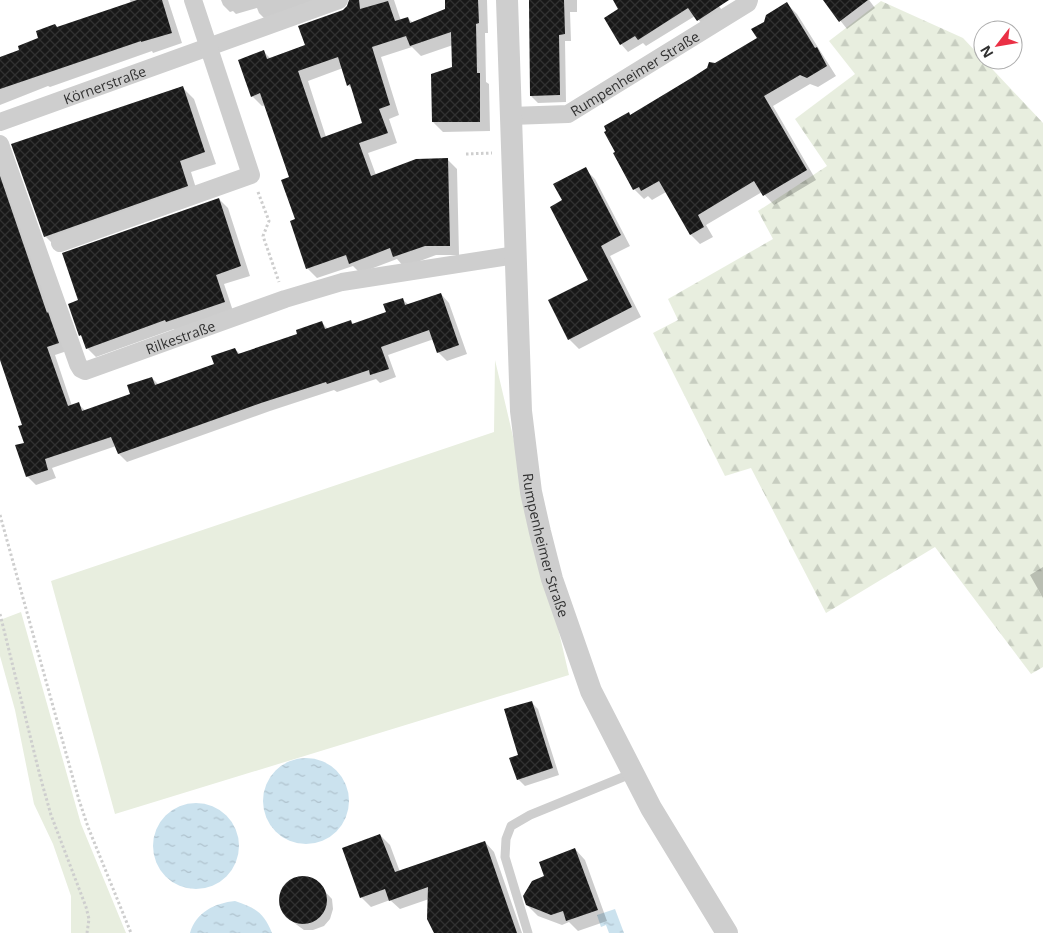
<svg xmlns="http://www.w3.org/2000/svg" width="1043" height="933" viewBox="0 0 1043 933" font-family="'Open Sans',sans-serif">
  <defs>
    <pattern id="forest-firs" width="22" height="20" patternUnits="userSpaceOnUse" patternTransform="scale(1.25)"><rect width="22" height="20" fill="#e8eedf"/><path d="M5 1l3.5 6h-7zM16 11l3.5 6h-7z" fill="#c7cdc0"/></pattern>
    <pattern id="water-ripples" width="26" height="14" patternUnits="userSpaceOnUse" patternTransform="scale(1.25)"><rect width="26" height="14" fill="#cbe2ee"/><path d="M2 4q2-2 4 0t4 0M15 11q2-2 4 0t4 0" fill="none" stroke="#afc2cd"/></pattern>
    <pattern id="building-cross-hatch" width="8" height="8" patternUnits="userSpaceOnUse" patternTransform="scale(1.25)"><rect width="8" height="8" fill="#181818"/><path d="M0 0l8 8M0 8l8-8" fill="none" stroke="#313131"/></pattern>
  </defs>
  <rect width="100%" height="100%" fill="#fff"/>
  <path fill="#e8eedf" d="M 495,360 L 569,675 L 115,814 L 51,581 L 494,432 Z
    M 21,612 L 81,824 L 126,933 L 71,933 L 71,896 L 53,844 L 34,804 L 15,710 L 0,656 L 0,620 Z"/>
  <path fill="url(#forest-firs)" d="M 881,1 L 963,38 L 1043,123 L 1043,667 L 1031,674 L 935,547 L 826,613 L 751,468 L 725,476 L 653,333 L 678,320 L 668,299 L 773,239 L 758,211 L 827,166 L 795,119 L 855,74 L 829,41 Z"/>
  <path fill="url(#water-ripples)" d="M263 801a43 43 0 1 1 86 0a43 43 0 1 1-86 0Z
    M153 846a43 43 0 1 1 86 0a43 43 0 1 1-86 0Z
    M 235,901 C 256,908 264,913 272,933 L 190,933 C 196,912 215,903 235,901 Z
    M 615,909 L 624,933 L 609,933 L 606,925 L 601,927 L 597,915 Z"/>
  <path fill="#0003" fill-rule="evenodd" d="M 130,0 L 168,0 L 182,43 L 153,53 L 152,51 L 50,87 L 48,86 L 0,105 L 0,58 L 21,51 L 40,39 L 55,25 L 58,28 L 131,3 Z
    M 221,0 L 345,0 L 269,23 L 259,13 L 257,8 L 236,14 L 233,11 L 230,12 L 223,5 Z
    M 350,0 L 394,0 L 401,21 L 408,18 L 413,23 L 446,10 L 446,0 L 487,0 L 488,33 L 485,33 L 486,82 L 489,84 L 490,131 L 443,132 L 433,122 L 453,68 L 453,45 L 421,56 L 412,47 L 381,57 L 399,115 L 389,119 L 397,143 L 368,153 L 376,175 L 447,159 L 457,169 L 459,255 L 436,255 L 404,267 L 397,259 L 360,273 L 353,266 L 317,278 L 307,268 L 296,220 L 291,177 L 266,105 L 262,106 L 252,96 L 264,52 L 271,59 L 307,45 L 344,11 L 351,3 ZM 343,68 L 348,85 L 353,90 L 364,124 L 326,137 L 308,81 Z
    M 529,0 L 577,0 L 577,12 L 570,12 L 571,41 L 565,41 L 566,102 L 538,103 L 531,96 Z
    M 619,0 L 715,0 L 725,15 L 705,27 L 695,16 L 646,46 L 643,43 L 628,52 L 621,44 Z
    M 824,0 L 869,0 L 875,8 L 847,29 Z
    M 787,4 L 797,14 L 836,76 L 818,87 L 810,84 L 773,106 L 816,180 L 774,205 L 762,192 L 706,225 L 713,237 L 700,244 L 691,235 L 666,192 L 652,200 L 648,196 L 644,199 L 634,189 L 616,153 L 629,113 L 631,116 L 758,39 L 765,23 Z
    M 182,87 L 194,99 L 216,164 L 191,172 L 199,198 L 57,248 L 45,236 Z
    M 0,169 L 67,351 L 55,355 L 72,406 L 78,404 L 86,411 L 132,395 L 152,378 L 159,385 L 216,365 L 235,349 L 241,355 L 299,335 L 322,323 L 328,329 L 351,321 L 354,325 L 388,313 L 402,299 L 409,305 L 441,294 L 449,303 L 467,354 L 447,361 L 438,352 L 434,339 L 388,355 L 396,377 L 380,383 L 376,379 L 337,392 L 334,390 L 270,411 L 127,462 L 119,454 L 116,446 L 52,468 L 56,478 L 36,485 L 27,476 L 23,426 L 0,358 Z
    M 585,169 L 595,179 L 630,246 L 610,256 L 641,317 L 579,349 L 569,339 L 590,281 L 564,201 Z
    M 219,199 L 228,208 L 250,276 L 224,284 L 233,311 L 176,331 L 174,329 L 96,357 L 87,348 L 84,338 L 80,335 L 79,300 Z
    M 1043,567 L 1043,598 L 1030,575 Z
    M 531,702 L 538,709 L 559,775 L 525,786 L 518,779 L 520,755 Z
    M 380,835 L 390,845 L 400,872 L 485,842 L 494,852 L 522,933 L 437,933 L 429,899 L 400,909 L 390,900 L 371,907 L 362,898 L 343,849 Z
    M 575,849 L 585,860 L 607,921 L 578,931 L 569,922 L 562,925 L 538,916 L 527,905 L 545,877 Z
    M 304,877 L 315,881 L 332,899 L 333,909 L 330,919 L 324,926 L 313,930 L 304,930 L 297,925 L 283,912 L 280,904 L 280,897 L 283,889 L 291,880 Z"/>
  <path fill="url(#building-cross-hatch)" fill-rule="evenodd" d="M 137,0 L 162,0 L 172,33 L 141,42 L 141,41 L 0,89 L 0,57 L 19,50 L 18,46 L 38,38 L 36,31 L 55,24 L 57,27 Z
    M 349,0 L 359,0 L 360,9 L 388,1 L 395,21 L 408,17 L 410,23 L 445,9 L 445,0 L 478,0 L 479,23 L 476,24 L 477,73 L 480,73 L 480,122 L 432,122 L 431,74 L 452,67 L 451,32 L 410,46 L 406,36 L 372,47 L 390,105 L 379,109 L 388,133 L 359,143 L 371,176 L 416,159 L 448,158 L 450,246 L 425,246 L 393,257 L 390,248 L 349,264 L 346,255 L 306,269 L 290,221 L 295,219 L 281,180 L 289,177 L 260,93 L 251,97 L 238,60 L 264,50 L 267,59 L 305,45 L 298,26 L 343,10 L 347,6 ZM 338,57 L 347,86 L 350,84 L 362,123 L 321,138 L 298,71 Z
    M 529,0 L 564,0 L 565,34 L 559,35 L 560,95 L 530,96 Z
    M 613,0 L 729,0 L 697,21 L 688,8 L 638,40 L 635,36 L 620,45 L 604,18 L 618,9 Z
    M 823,0 L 868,0 L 839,22 Z
    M 787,2 L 815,48 L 817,47 L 827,66 L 807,78 L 800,75 L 764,96 L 807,170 L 763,196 L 754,181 L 698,215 L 704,227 L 690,235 L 659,181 L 641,191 L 639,187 L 633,190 L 613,153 L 615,152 L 604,132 L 606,131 L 604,126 L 629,112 L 630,115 L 693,77 L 707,68 L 709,62 L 715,63 L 757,38 L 751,29 L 764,22 L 766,15 Z
    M 183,86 L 205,152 L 180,161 L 188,186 L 44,237 L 11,144 Z
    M 586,167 L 621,235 L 601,246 L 632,307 L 568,340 L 548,300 L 588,280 L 550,207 L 562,200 L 553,184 Z
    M 0,176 L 47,313 L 48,312 L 59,343 L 47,347 L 68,406 L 79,402 L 82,411 L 130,394 L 127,385 L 152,377 L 155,385 L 214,364 L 211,356 L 235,348 L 238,354 L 297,334 L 296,330 L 322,321 L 325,329 L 351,320 L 352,324 L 386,312 L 383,304 L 403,298 L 405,305 L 441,293 L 459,345 L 437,353 L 429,330 L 381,347 L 389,369 L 370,375 L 369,370 L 327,384 L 326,382 L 261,403 L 118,454 L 111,437 L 45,459 L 48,470 L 26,477 L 15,445 L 24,443 L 18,426 L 22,425 L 0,360 Z
    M 219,198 L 241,266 L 216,275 L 225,302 L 166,322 L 165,320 L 86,349 L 81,335 L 79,336 L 68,304 L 78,300 L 62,253 Z
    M 532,701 L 553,768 L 517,780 L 509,758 L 518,755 L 504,709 Z
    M 380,834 L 395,872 L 485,841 L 517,933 L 434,933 L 427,919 L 428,887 L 389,901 L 385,889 L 360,898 L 342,848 Z
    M 575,848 L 598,910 L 566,921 L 563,911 L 551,915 L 526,905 L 523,896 L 532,881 L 544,876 L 539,862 Z
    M279 900a24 24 0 1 1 48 0a24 24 0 1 1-48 0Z"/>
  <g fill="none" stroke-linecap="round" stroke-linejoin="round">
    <path stroke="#cecece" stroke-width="3" stroke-dasharray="2.5 2.5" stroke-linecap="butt" d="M 466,154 L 492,153
      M 258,192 L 269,221 L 263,236 L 279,282
      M 0,515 L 79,800 L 88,827 L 131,933
      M 0,614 L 40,776 L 51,815 L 86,907 L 89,919 L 87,933"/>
    <path stroke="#cecece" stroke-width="9" d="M 528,933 L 505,857 L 506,839 L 511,826 L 530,815 L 633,773"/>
    <g stroke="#cecece" stroke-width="18">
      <path id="s1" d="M 511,116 L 568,114 L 748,3 L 749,0"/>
      <path id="s2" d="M 0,122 L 339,0"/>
      <path id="s3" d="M 0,144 L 78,364 L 81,369 L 85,371 L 285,299 L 342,282 L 515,255"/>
      <path d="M 60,243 L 251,175 L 193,0"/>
    </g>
    <path stroke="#cecece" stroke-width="22" id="s4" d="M 507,0 L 521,411 L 531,492 L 540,532 L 552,579 L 591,691 L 651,808 L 727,933"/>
  </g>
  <g text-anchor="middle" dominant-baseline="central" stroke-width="5" stroke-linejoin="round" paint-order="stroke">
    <g font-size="14" fill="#313131" stroke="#fff">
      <text stroke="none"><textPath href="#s1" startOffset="135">Rumpenheimer Straße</textPath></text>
      <text stroke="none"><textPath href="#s2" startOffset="111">Körnerstraße</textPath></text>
      <text stroke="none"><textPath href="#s3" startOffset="345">Rilkestraße</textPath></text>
      <text stroke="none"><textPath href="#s4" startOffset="548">Rumpenheimer Straße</textPath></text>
    </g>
  </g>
  <g transform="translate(998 45) rotate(239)"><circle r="24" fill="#ffffff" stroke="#adadad"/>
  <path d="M0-4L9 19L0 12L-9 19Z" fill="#ea3045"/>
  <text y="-8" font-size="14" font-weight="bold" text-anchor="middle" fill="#313131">N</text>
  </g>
</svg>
